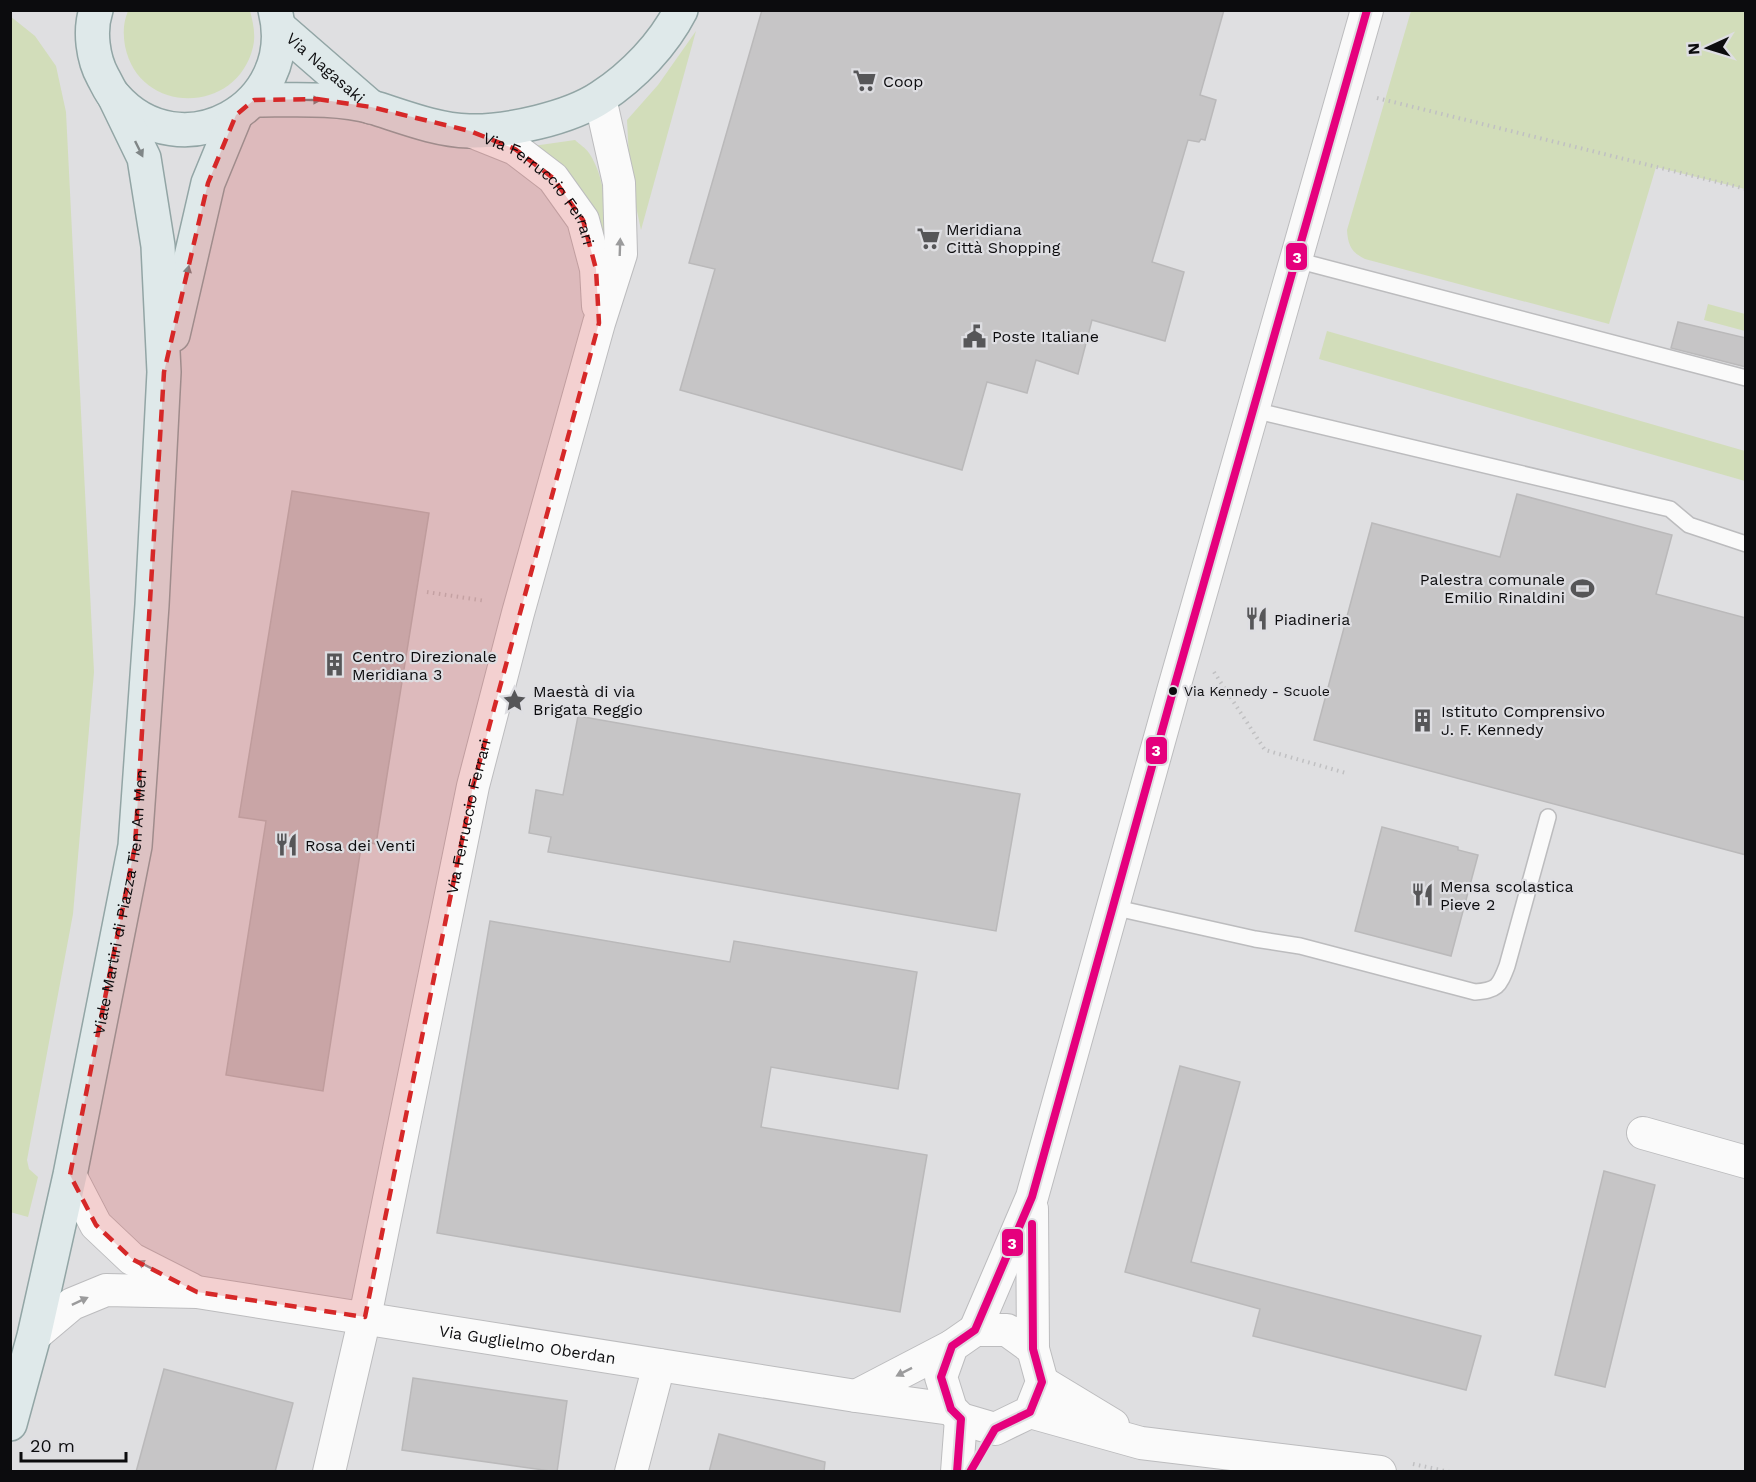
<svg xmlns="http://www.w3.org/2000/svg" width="1756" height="1482" viewBox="0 0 1756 1482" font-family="'Work Sans',sans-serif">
  <rect width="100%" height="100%" fill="#dfdfe1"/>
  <path fill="#d2ddba" d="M 128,11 L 250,11 C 253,22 256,35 253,47 C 237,115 139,116 125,46 C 123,34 123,23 128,11 Z
    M 1411,11 L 1745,11 L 1745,189 L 1656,167 L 1609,324 L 1365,259 C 1351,252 1348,245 1347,230 Z
    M 10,16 L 35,36 L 56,66 L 66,112 L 94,672 L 73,914 L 27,1160 L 29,1169 L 38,1177 L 28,1217 L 10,1212 Z
    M 696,31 L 641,230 L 630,178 L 627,120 L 658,85 Z
    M 575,140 C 579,144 586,148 589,153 C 611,186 605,233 606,270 L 533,146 Z
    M 1708,304 L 1745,314 L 1745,331 L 1704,320 Z
    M 1327,331 L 1745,451 L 1745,481 L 1319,359 Z"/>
  <path fill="#c6c5c6" stroke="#bab9ba" stroke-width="1.5" d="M 762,10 L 1224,10 L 1200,95 L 1216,100 L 1205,140 L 1201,139 L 1199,142 L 1188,140 L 1152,262 L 1184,272 L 1165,341 L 1092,320 L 1078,374 L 1036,360 L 1027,393 L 987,382 L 962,470 L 680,390 L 715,269 L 689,263 Z
    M 1678,322 L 1746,338 L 1746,367 L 1671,348 Z
    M 292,491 L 429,513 L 376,844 L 362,841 L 323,1091 L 226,1075 L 266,821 L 239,817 Z
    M 1517,494 L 1672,535 L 1656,594 L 1746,618 L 1746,855 L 1314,740 L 1372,523 L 1500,557 Z
    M 578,716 L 1020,794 L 996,931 L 548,852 L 551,837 L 529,833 L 536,790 L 563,795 Z
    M 1382,827 L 1458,847 L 1458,850 L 1478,855 L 1451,956 L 1355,931 Z
    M 490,921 L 730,962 L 734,941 L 917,972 L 898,1089 L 771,1067 L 761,1127 L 927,1155 L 900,1312 L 437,1233 Z
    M 1180,1066 L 1240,1082 L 1191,1262 L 1481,1336 L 1466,1390 L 1253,1336 L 1260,1309 L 1125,1272 Z
    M 1604,1171 L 1655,1185 L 1605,1387 L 1555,1375 Z
    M 164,1369 L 293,1403 L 275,1472 L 136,1472 Z
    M 413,1378 L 567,1401 L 557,1472 L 402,1450 Z
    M 719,1434 L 825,1462 L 824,1472 L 709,1472 Z"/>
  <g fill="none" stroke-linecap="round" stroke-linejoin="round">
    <defs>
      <path id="service" d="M 1296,260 L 1746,378
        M 1253,410 L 1670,509 L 1689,525 L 1746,544
        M 1112,907 L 1255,939 L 1300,946 L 1475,992 C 1497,990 1499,987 1507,966 L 1548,817"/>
      <g id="minor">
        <path id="s1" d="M 470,131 L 515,149 L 553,178 L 583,220 L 596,269 L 598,306"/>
        <path d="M 1643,1133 L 1746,1162"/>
        <path d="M 70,1175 L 96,1225 L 132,1259 L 191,1289"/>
        <path d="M 1032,1209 L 1033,1349 L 1042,1382 L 1030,1412 L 995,1429 L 961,1419 L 951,1409 L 941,1377 L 952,1346 L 975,1330 L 1007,1330 L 1033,1349"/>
        <path d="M 975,1330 L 1032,1197 L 1173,691 L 1367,10"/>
        <path id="s2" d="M 34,1336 L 72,1304 L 106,1290 L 197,1292 L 856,1396 L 951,1409"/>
        <path d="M 1042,1382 L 1113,1425"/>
        <path d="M 856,1396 L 952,1346"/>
        <path d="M 1030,1412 L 1141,1443 L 1380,1472"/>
        <path id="s3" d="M 329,1472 L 365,1317 L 473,786 L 518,613 L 599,323 L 621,254 L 619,183 L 600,98"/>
        <path d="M 631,1472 L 659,1365"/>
        <path d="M 957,1472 L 961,1419"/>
      </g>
      <g id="primary">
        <path d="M 96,10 C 89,31 93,59 103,77 C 107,84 110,92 115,97 C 181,172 300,107 275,10"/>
        <path id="s4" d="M 279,27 L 371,107"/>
        <path d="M 254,100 C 290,100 338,97 372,107 C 404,117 436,130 469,131 C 507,132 570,118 601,97 C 633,76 663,45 681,10"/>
        <path d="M 173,335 L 208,183 L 236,115"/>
        <path id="s5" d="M 10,1424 L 34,1336 L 70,1175 L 135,846 L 152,605 L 164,372 L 158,246 L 144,158 L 114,96"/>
      </g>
    </defs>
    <use href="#service" stroke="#bcbcbe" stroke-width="18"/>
    <use href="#minor" stroke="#bcbcbe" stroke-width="34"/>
    <use href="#primary" stroke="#92a5a5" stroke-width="36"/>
    <path stroke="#c0c0c2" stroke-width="4" stroke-dasharray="1.5 4.5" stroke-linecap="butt" d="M 1377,98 L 1746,189
      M 427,592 L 486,601
      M 1214,672 L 1265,750 L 1346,773
      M 1413,1464 L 1450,1472"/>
    <use href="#service" stroke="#fafafa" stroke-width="15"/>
    <use href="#minor" stroke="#fafafa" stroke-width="32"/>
    <use href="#primary" stroke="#dfe9ea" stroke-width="33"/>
    <defs>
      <path id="bus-1" d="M 957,1472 L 961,1419 L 951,1409 L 941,1377 L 952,1346 L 975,1330 L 1032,1197 L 1173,691 L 1367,10
        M 970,1472 L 995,1429 L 1030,1412 L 1042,1382 L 1033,1349 L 1032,1224"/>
    </defs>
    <use href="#bus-1" stroke="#dedee2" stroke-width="12"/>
    <use href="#bus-1" stroke="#e5007d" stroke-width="8"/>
  </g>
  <defs><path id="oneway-solid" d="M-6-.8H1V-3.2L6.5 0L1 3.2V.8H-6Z" transform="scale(1.5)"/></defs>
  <g fill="#808687">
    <use href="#oneway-solid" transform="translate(312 100) rotate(1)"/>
    <use href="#oneway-solid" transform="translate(139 149) rotate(64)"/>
    <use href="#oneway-solid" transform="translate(187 274) rotate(-77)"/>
  </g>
  <g fill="#9b9b9c">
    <use href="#oneway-solid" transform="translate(620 247) rotate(-88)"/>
    <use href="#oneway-solid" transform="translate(145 1265) rotate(-153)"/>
    <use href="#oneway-solid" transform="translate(80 1301) rotate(-25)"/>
    <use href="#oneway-solid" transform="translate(904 1372) rotate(153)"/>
  </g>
  <path fill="#d62828" fill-opacity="0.2" stroke="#d62828" stroke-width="4.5" stroke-dasharray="12 8" stroke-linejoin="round" d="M 317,99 L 371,107 L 470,131 L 515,149 L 553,178 L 583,220 L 596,269 L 599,323 L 473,786 L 365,1317 L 197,1292 L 132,1259 L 96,1225 L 70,1175 L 135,846 L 164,372 L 208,183 L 236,115 L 254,100 Z"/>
  <defs>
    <symbol id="supermarket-bare" viewBox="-9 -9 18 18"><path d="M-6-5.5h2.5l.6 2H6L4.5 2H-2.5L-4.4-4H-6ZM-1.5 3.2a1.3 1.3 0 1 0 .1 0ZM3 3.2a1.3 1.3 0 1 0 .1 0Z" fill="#565658" stroke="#dedee2" stroke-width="2.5" paint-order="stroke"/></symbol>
    <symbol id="civic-bare" viewBox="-9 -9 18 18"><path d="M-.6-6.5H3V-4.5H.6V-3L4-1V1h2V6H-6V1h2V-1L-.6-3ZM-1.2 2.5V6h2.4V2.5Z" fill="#565658" stroke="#dedee2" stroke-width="2.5" paint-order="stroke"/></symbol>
    <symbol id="stadium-bare" viewBox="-9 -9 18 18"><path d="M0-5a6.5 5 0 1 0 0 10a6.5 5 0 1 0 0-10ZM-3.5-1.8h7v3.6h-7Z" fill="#565658" stroke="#dedee2" stroke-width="2.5" paint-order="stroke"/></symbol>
    <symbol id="restaurant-bare" viewBox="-9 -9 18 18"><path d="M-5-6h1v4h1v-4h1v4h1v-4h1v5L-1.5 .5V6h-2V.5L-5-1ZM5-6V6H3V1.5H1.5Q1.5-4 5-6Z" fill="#565658" stroke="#dedee2" stroke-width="2.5" paint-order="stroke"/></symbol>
    <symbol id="building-bare" viewBox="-9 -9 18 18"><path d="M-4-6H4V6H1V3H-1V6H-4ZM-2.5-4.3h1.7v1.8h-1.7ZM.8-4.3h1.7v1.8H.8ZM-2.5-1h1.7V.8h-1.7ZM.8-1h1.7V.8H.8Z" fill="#565658" stroke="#dedee2" stroke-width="2.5" paint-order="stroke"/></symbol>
    <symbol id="sight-bare" viewBox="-9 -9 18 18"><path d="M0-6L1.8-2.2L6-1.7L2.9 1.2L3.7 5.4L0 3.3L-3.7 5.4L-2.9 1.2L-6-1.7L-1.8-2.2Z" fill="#565658" stroke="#dedee2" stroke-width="2.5" paint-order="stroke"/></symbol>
  </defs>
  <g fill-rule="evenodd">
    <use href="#supermarket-bare" x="848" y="64" width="33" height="33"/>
    <use href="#supermarket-bare" x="912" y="222" width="33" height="33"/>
    <use href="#civic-bare" x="958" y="320" width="33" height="33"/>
    <use href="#stadium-bare" x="1566" y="572" width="33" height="33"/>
    <use href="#restaurant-bare" x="1240" y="602" width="33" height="33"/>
    <use href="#building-bare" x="318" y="648" width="33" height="33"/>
    <use href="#sight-bare" x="498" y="684" width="33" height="33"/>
    <use href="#building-bare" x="1406" y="704" width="33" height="33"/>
    <use href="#restaurant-bare" x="270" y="828" width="33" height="33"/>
    <use href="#restaurant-bare" x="1406" y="878" width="33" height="33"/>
  </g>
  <circle fill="#0c0c0e" stroke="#dedee2" stroke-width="2" cx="1173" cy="691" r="5"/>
  <g text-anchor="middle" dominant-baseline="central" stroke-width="4.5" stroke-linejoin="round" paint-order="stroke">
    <g font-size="14" fill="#0c0c0e" stroke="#dedee2" text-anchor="start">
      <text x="1184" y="691">Via Kennedy - Scuole</text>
    </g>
    <g font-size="16" fill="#0c0c0e" stroke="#dedee2">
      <text stroke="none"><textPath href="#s4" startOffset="62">Via Nagasaki</textPath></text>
      <text stroke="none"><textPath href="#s1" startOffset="94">Via Ferruccio Ferrari</textPath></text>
      <text stroke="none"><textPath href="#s3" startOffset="670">Via Ferruccio Ferrari</textPath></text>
      <text stroke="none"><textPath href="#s5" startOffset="534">Viale Martiri di Piazza Tien An Men</textPath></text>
      <text stroke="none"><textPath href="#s2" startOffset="512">Via Guglielmo Oberdan</textPath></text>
    </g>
    <g font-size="16" fill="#0c0c0e" stroke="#dedee2" text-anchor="start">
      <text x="883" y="81">Coop</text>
      <text x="946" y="229">Meridiana<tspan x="946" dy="18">Città Shopping</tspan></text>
      <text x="992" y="336">Poste Italiane</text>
      <text x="1565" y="579" text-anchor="end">Palestra comunale<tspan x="1565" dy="18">Emilio Rinaldini</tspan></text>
      <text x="1274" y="619">Piadineria</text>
      <text x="352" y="656">Centro Direzionale<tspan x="352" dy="18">Meridiana 3</tspan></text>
      <text x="533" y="691">Maestà di via<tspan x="533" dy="18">Brigata Reggio</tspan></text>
      <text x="1441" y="711">Istituto Comprensivo<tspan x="1441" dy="18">J. F. Kennedy</tspan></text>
      <text x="305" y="845">Rosa dei Venti</text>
      <text x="1440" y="886">Mensa scolastica<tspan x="1440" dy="18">Pieve 2</tspan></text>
    </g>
  </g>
  <g stroke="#dedee2" stroke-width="2">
    <rect x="1285" y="242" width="23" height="29" rx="6" fill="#e5007d"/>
    <rect x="1145" y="736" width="23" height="29" rx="6" fill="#e5007d"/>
    <rect x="1001" y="1228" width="23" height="29" rx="6" fill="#e5007d"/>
  </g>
  <g font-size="16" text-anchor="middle" font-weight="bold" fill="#fff">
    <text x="1297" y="263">3</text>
    <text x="1156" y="756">3</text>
    <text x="1012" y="1249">3</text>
  </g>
  <rect width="1756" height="1482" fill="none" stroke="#0c0c0e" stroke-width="24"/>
  <g transform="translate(1708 48) rotate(266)" stroke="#dedee2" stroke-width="4.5" paint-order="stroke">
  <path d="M0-4.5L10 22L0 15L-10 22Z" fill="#0c0c0e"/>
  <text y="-9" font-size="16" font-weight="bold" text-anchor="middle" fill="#0c0c0e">N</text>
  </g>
  <path d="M21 1452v9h105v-9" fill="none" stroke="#0c0c0e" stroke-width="3"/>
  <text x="30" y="1452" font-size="18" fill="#0c0c0e" stroke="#dedee2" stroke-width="4.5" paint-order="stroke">20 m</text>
</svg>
